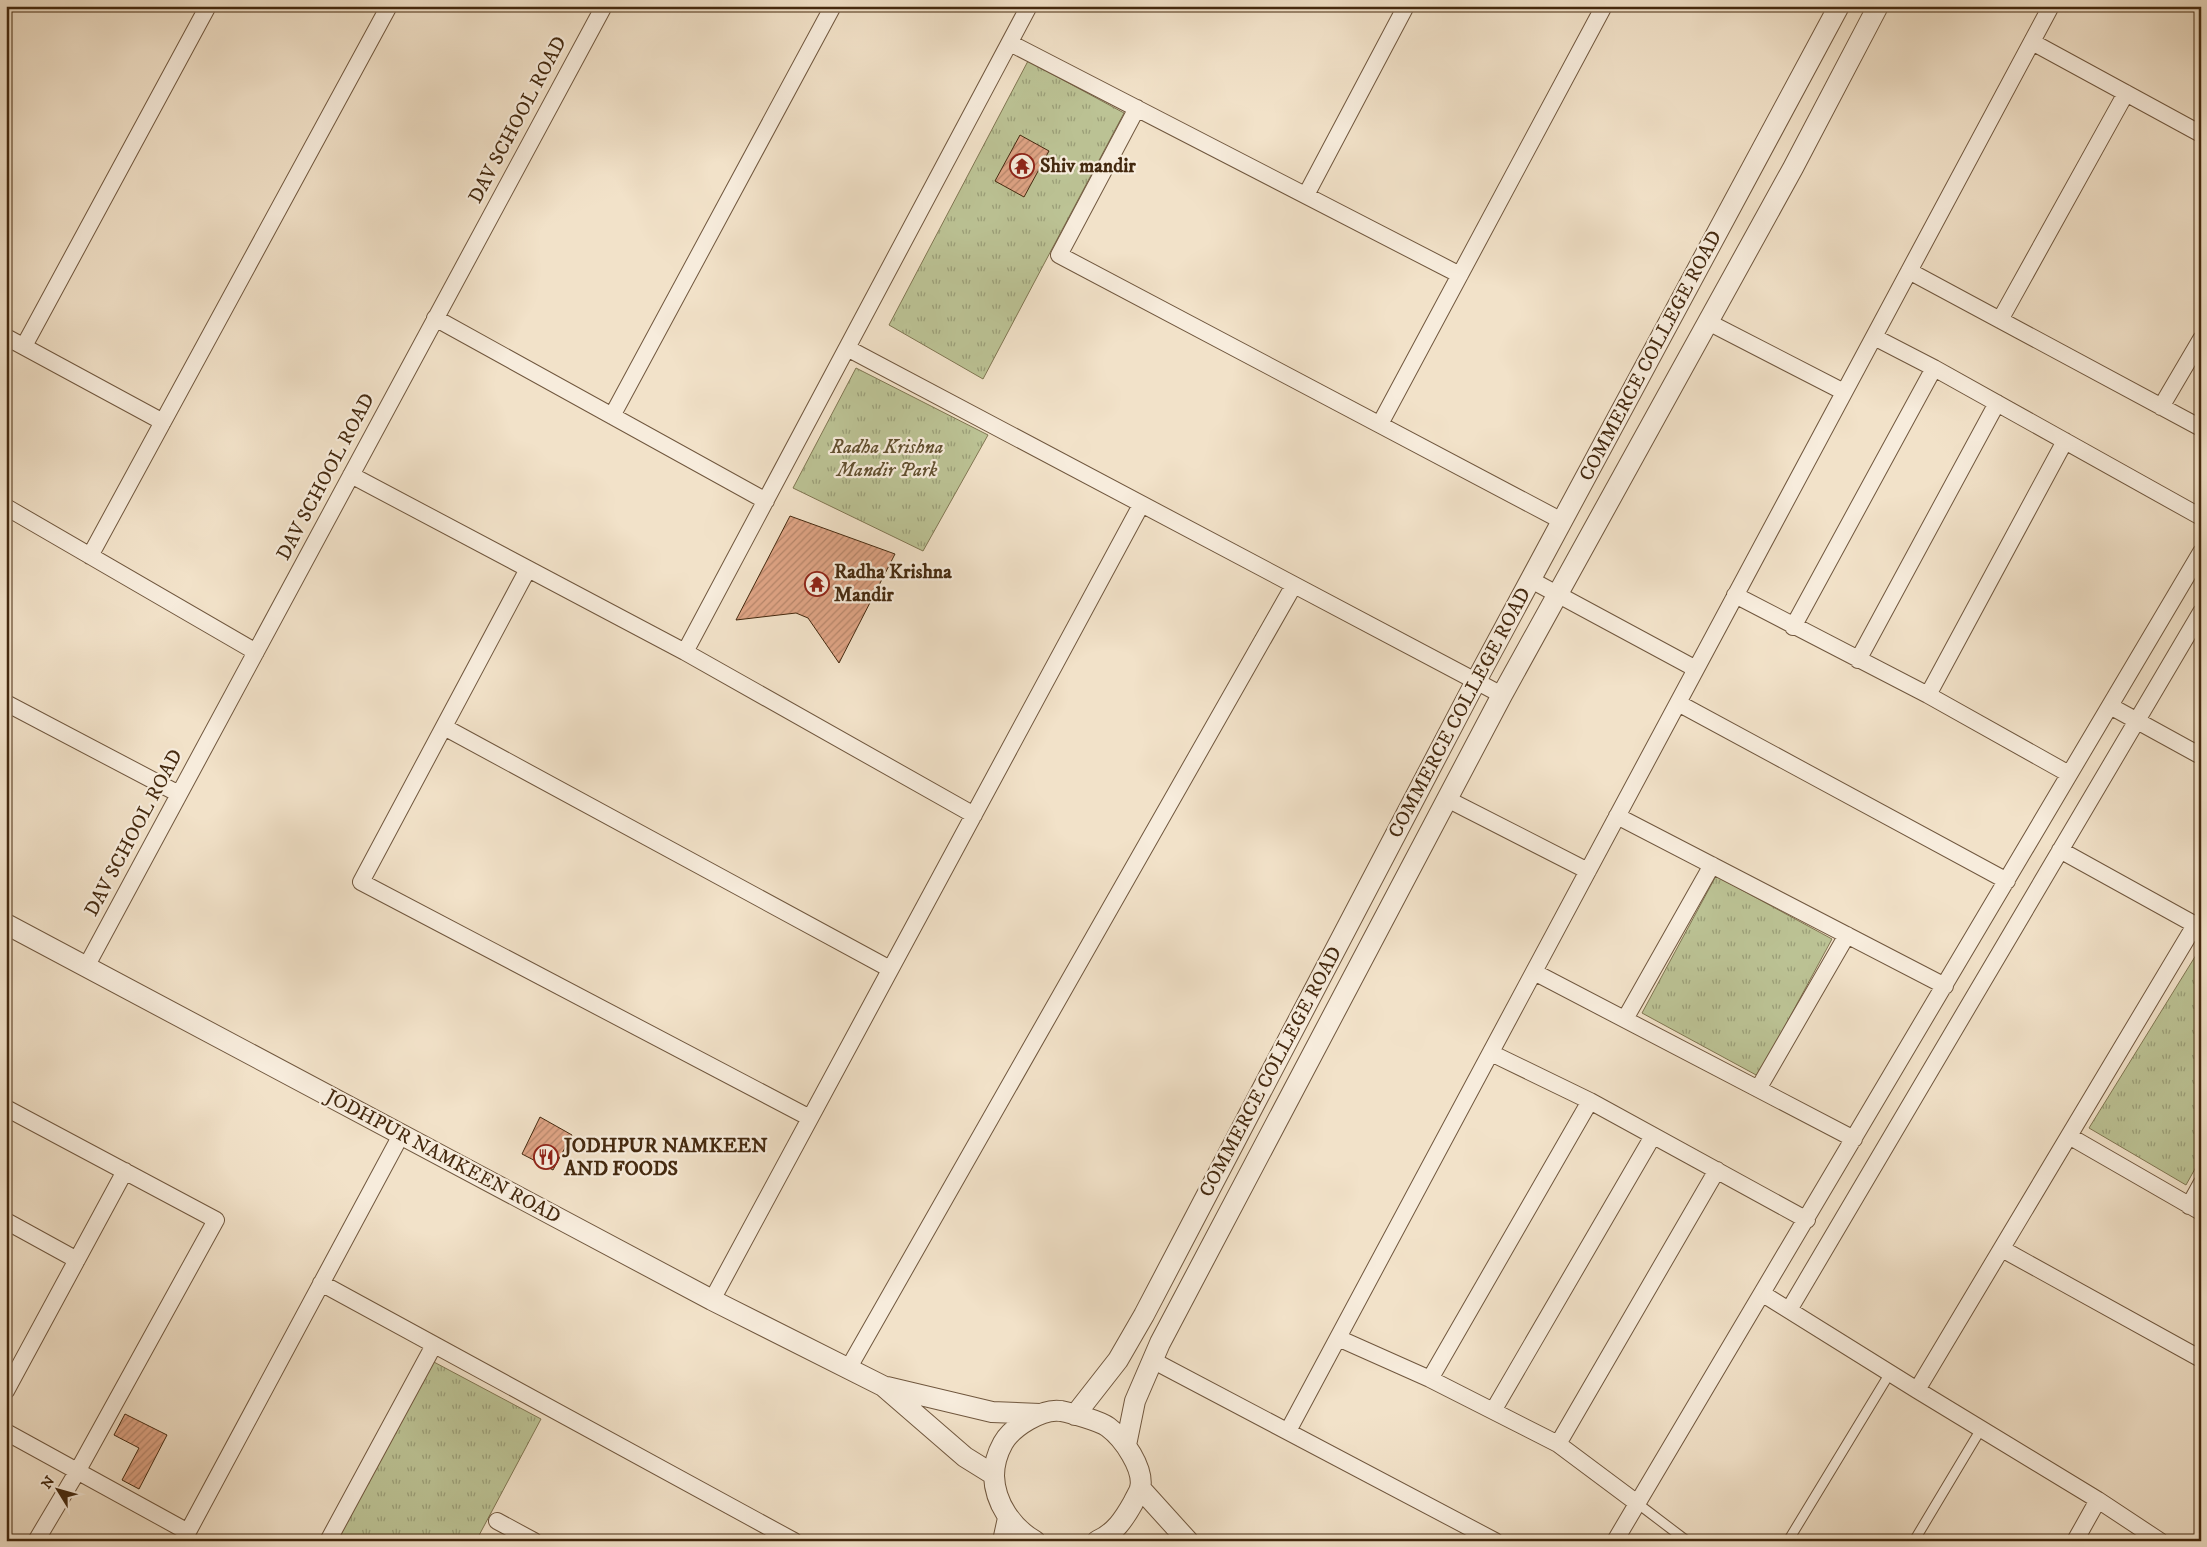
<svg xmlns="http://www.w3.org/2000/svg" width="2207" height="1547" viewBox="0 0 2207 1547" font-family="'IM FELL DW Pica',serif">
  <defs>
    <pattern id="park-tufts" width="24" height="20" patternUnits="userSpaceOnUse" patternTransform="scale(1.25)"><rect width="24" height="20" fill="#bcc395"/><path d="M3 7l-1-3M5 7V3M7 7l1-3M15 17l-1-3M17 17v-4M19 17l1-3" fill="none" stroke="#9a9e78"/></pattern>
    <pattern id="building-hatch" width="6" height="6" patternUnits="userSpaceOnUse" patternTransform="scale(1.25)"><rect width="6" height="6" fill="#dfa485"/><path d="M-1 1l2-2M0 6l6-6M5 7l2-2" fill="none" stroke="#b6866b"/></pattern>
  </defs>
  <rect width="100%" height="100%" fill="#f2e2c9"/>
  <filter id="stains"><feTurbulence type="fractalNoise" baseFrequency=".004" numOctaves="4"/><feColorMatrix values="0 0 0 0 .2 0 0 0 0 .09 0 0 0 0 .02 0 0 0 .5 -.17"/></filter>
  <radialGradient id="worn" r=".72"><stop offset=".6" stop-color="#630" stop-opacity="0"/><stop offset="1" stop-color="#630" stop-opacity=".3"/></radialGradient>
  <path fill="url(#park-tufts)" stroke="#807652" d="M 1028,61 L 1124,113 L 983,379 L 889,325 Z
    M 856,368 L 988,435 L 923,551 L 793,488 Z
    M 1716,876 L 1832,939 L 1758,1076 L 1642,1013 Z
    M 2201,947 L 2201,1158 L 2186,1185 L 2089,1128 Z
    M 432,1361 L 541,1419 L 476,1541 L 336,1541 Z"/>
  <path fill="url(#building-hatch)" stroke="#44290f" d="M 1020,135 L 1049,151 L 1024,197 L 995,181 Z
    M 790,516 L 895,554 L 839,663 L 808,618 L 796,613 L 736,620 Z
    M 540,1117 L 572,1135 L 553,1170 L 522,1154 Z
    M 125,1414 L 167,1435 L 139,1489 L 122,1480 L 139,1448 L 114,1435 Z"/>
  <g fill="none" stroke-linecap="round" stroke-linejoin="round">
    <defs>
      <path id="service" d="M 1637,1503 L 1687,1541
        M 1788,1541 L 1890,1373
        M 1914,1541 L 1981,1429"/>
      <path id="minor" d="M 2032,42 L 2201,134
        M 1010,43 L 1460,275
        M 1137,108 L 1059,255 L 1562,521
        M 1306,195 L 1406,6
        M 1909,271 L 2201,428
        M 435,318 L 766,501
        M 2000,320 L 2126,93
        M 1708,322 L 1844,392
        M 6,337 L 163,422
        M 1874,337 L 1934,368 L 2201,517
        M 24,346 L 208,6
        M 847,348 L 1502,695
        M 2161,407 L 2201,339
        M 612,416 L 833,6
        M 1380,424 L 1604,6
        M 351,475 L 685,652 L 974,815
        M 6,507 L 256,652
        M 90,556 L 389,6
        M 528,569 L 361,882 L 810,1118
        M 1531,580 L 1696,669
        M 1735,595 L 1928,695 L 2069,774
        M 1793,627 L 1934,368
        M 685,652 L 1029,6
        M 1858,660 L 1997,403
        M 1928,695 L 2065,441
        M 6,703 L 179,794
        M 1678,703 L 2007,881
        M 2110,706 L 2201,756
        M 444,727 L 890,969
        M 1447,799 L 1588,871
        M 1617,816 L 1945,986
        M 2060,850 L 2201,928
        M 86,967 L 604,6
        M 1534,972 L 1854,1139
        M 1625,1019 L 1712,865
        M 1491,1053 L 1590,1101 L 1807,1220
        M 1758,1089 L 1847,935
        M 6,1108 L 216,1220 L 77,1472 L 36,1541
        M 2069,1136 L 2201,1212
        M 2189,1206 L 2201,1184
        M 6,1221 L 77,1260
        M 2002,1249 L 2201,1359
        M 321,1283 L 794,1541
        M 1763,1294 L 1917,1390 L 2098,1500 L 2160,1541
        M 712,1300 L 1141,505
        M 1789,1310 L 2201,612
        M 1338,1338 L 1430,1379 L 1558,1444 L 1637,1503
        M 1152,1360 L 1495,1541
        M 848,1369 L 1294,585
        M 1430,1379 L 1590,1101
        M 1917,1390 L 2195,925
        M 6,1391 L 125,1171
        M 1493,1411 L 1653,1136
        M 1288,1431 L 2051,6
        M 6,1432 L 188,1532
        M 1558,1444 L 1717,1170
        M 497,1521 L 534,1541
        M 183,1541 L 401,1135
        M 328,1541 L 434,1345
        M 1615,1541 L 2201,552
        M 2075,1541 L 2098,1500"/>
      <path id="tertiary" d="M 6,924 L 712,1300 L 883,1386 L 965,1457 L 994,1475
        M 887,1387 L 992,1412 L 1040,1414
        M 1075,1415 L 1118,1360 L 1144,1315 L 1476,681 L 1839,6
        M 1126,1445 L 1135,1401 L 1160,1343 L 1502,695 L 1793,168 L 1878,6
        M 1140,1488 L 1188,1541
        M 1003,1541 L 1008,1518
        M 1035,1541 C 1012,1528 995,1503 994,1476 C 994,1465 998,1452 1003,1443 C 1012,1427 1042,1408 1061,1411 C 1071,1413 1100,1421 1108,1427 C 1123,1438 1145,1469 1140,1489 C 1138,1494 1135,1498 1133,1503 C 1124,1519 1115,1533 1097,1541"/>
    </defs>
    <use href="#service" stroke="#70573e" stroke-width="11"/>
    <use href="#minor" stroke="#70573e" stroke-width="18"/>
    <use href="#tertiary" stroke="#70573e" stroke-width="22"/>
    <use href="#service" stroke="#f7ecdc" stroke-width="9"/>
    <use href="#minor" stroke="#f7ecdc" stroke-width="16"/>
    <use href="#tertiary" stroke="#f7ecdc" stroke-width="20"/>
  </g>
  <defs>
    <symbol id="temple-ring" viewBox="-11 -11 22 22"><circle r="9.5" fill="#f7ecdc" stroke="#8f2418" stroke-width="1.5"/><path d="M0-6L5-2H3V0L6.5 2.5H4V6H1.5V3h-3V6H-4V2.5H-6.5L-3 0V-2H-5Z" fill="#8f2418"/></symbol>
    <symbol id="restaurant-ring" viewBox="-11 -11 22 22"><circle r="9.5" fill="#f7ecdc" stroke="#8f2418" stroke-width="1.5"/><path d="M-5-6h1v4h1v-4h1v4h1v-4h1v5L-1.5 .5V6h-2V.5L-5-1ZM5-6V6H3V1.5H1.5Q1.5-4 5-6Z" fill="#8f2418"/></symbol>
  </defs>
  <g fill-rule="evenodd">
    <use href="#temple-ring" x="1008" y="152" width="28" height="28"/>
    <use href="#temple-ring" x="803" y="570" width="28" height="28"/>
    <use href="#restaurant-ring" x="532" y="1143" width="28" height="28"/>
  </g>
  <g text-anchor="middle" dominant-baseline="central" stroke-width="4.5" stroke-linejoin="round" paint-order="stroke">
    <g font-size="20" fill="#44290f" stroke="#f7ecdc">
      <text transform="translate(518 120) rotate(-62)">DAV SCHOOL ROAD</text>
      <text transform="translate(1651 356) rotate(-62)">COMMERCE COLLEGE ROAD</text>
      <text transform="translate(326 477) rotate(-62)">DAV SCHOOL ROAD</text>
      <text transform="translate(1460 713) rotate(-62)">COMMERCE COLLEGE ROAD</text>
      <text transform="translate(134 833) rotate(-62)">DAV SCHOOL ROAD</text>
      <text transform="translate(1271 1072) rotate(-62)">COMMERCE COLLEGE ROAD</text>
      <text transform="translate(443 1157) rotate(28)">JODHPUR NAMKEEN ROAD</text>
    </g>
    <g font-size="20" font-weight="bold" fill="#44290f" stroke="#f7ecdc" text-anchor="start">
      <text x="1040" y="166">Shiv mandir</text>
      <text x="834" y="572">Radha Krishna<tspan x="834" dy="23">Mandir</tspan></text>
      <text x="564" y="1146">JODHPUR NAMKEEN<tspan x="564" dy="23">AND FOODS</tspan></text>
    </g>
    <g font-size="20" font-style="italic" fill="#625030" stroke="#f7ecdc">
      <text x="887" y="447">Radha Krishna<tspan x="887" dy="23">Mandir Park</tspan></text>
    </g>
  </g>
  <rect width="2207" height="1547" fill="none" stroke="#f2e2c9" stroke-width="25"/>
  <rect x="8" y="8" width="2192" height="1532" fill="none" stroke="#44290f" stroke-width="2.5"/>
  <rect x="12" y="12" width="2182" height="1522" fill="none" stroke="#44290f"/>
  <g transform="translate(58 1490) rotate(307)" stroke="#f7ecdc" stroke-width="4" paint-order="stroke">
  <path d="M0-4L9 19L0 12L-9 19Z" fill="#44290f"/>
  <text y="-8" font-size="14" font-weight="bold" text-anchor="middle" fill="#44290f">N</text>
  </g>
  <rect width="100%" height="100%" filter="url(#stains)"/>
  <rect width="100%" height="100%" fill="url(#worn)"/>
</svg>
